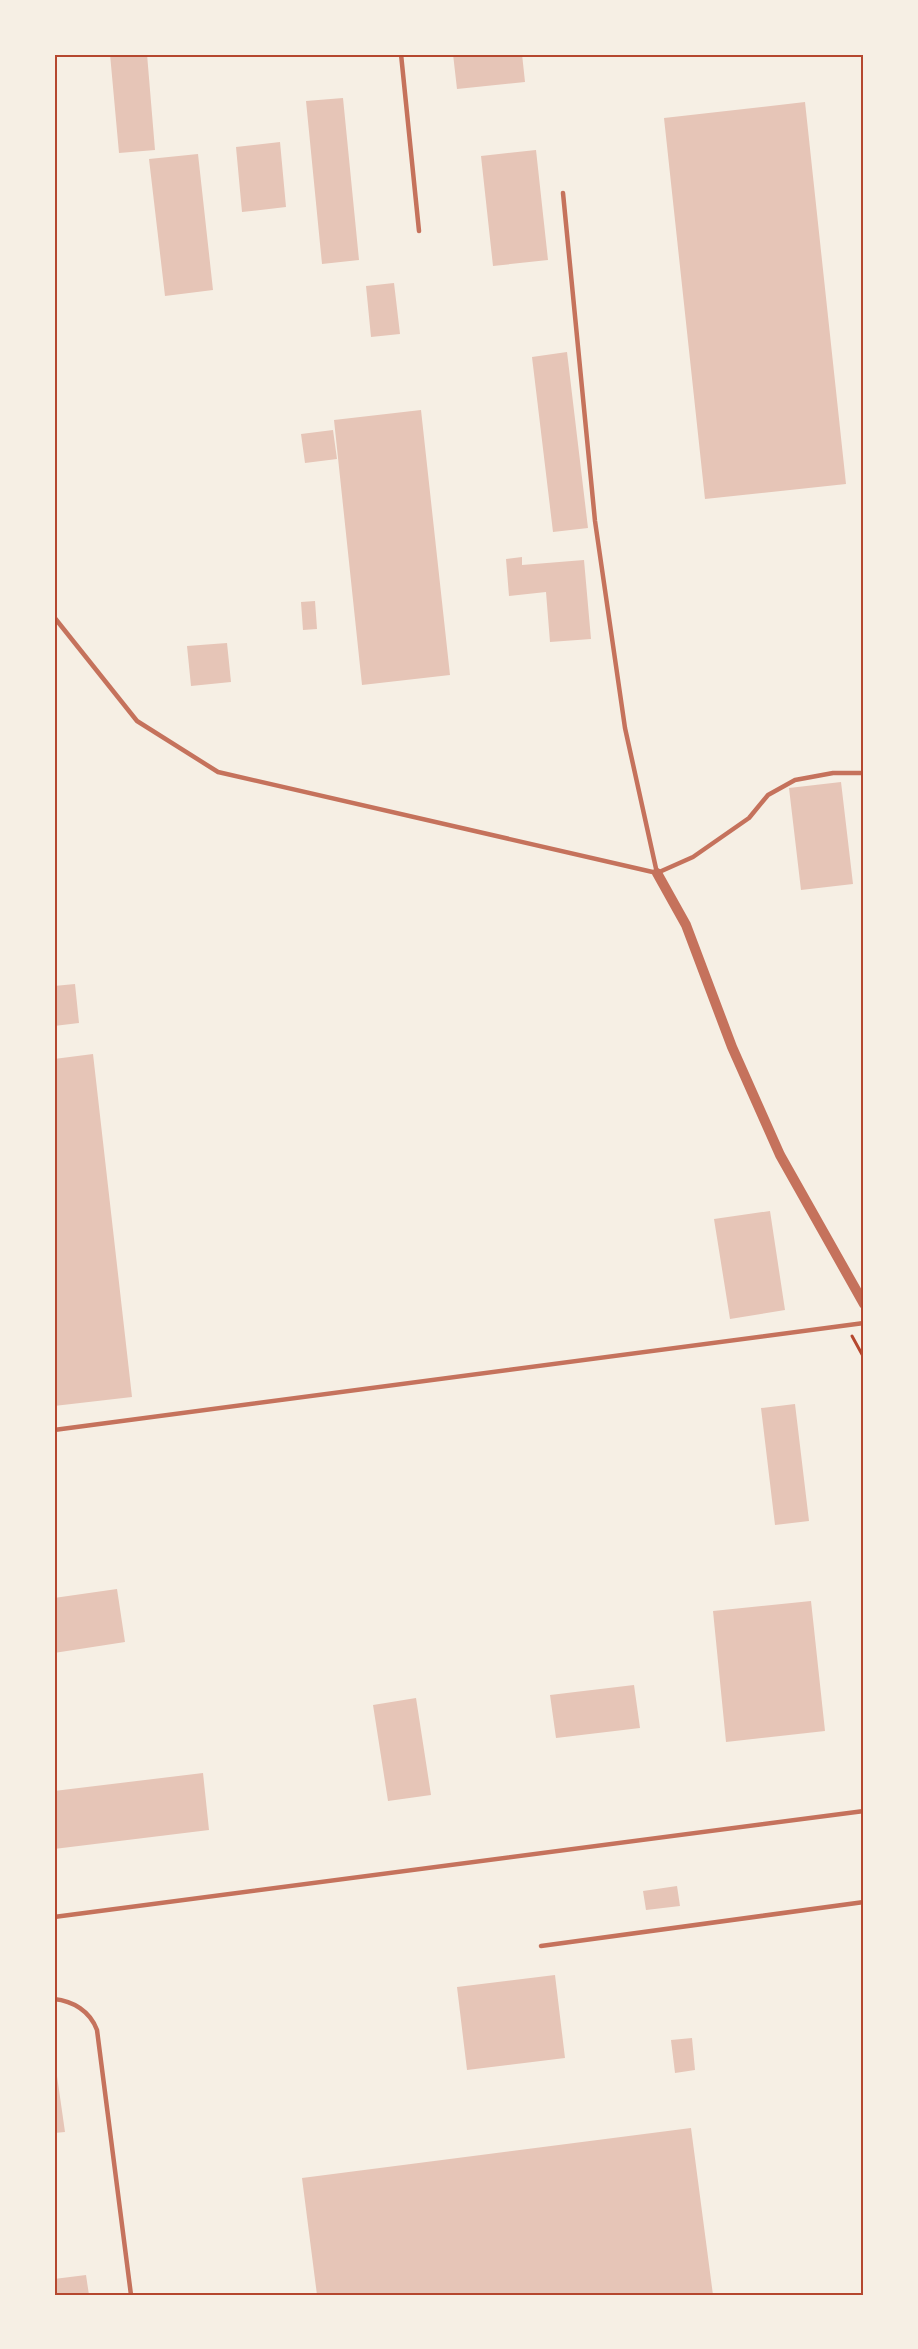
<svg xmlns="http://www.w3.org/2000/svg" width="918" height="2349" viewBox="0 0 918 2349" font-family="Georgia,serif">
  <rect width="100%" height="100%" fill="#f6efe4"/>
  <path fill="#e6c5b7" d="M 110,54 L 147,54 L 155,150 L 119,153 Z
    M 453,54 L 522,54 L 525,82 L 457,89 Z
    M 343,98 L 359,260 L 322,264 L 306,101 Z
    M 805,102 L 846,484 L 705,499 L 664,118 Z
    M 280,142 L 286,207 L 242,212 L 236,147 Z
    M 536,150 L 548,260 L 493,266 L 481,156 Z
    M 198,154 L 213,290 L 165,296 L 149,159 Z
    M 394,283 L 400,334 L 371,337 L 366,286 Z
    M 567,352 L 588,528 L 553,532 L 532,357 Z
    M 421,410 L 450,675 L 362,685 L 334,420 Z
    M 333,430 L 337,459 L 305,463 L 301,434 Z
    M 522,557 L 522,565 L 584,560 L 591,639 L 550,642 L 546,592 L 509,596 L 506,559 Z
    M 315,601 L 317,629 L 303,630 L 301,602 Z
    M 227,643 L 231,682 L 191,686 L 187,646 Z
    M 841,782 L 853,884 L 801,890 L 789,788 Z
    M 75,984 L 79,1023 L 54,1026 L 54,986 Z
    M 93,1054 L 132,1397 L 54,1406 L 54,1059 Z
    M 770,1211 L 785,1310 L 730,1319 L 714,1219 Z
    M 795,1404 L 809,1521 L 775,1525 L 761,1408 Z
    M 117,1589 L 125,1642 L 54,1653 L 54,1598 Z
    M 811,1601 L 825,1731 L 726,1742 L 713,1611 Z
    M 634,1685 L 640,1728 L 556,1738 L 550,1695 Z
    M 416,1698 L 431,1795 L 388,1801 L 373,1705 Z
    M 203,1773 L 209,1830 L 54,1849 L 54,1791 Z
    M 677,1886 L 680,1906 L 646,1910 L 643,1891 Z
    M 555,1975 L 565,2058 L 467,2070 L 457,1987 Z
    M 692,2038 L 695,2070 L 675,2073 L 671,2040 Z
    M 55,2062 L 65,2132 L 54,2133 L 54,2063 Z
    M 691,2128 L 713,2295 L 317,2295 L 302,2178 Z
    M 86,2275 L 89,2295 L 54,2295 L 54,2279 Z"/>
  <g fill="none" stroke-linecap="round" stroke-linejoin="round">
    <path stroke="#b5482f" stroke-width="3" d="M 852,1336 L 864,1358"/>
    <path stroke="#c5725c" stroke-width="4.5" d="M 401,54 L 419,231
      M 563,193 L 595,521 L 625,728 L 657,873
      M 54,617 L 137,721 L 218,772 L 657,873 L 693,857 L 749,818 L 768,795 L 795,780 L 833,773 L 864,773
      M 54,1430 L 864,1323
      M 54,1917 L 864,1811
      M 541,1946 L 864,1902
      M 54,1999 C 73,2001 90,2011 97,2030 L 131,2295"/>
    <path stroke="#c5725c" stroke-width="10" d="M 657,873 L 686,925 L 732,1047 L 780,1155 L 864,1304"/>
  </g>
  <rect width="918" height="2349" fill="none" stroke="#f6efe4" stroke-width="111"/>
  <rect x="56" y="56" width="806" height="2238" fill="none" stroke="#b5482f" stroke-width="2"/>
</svg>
